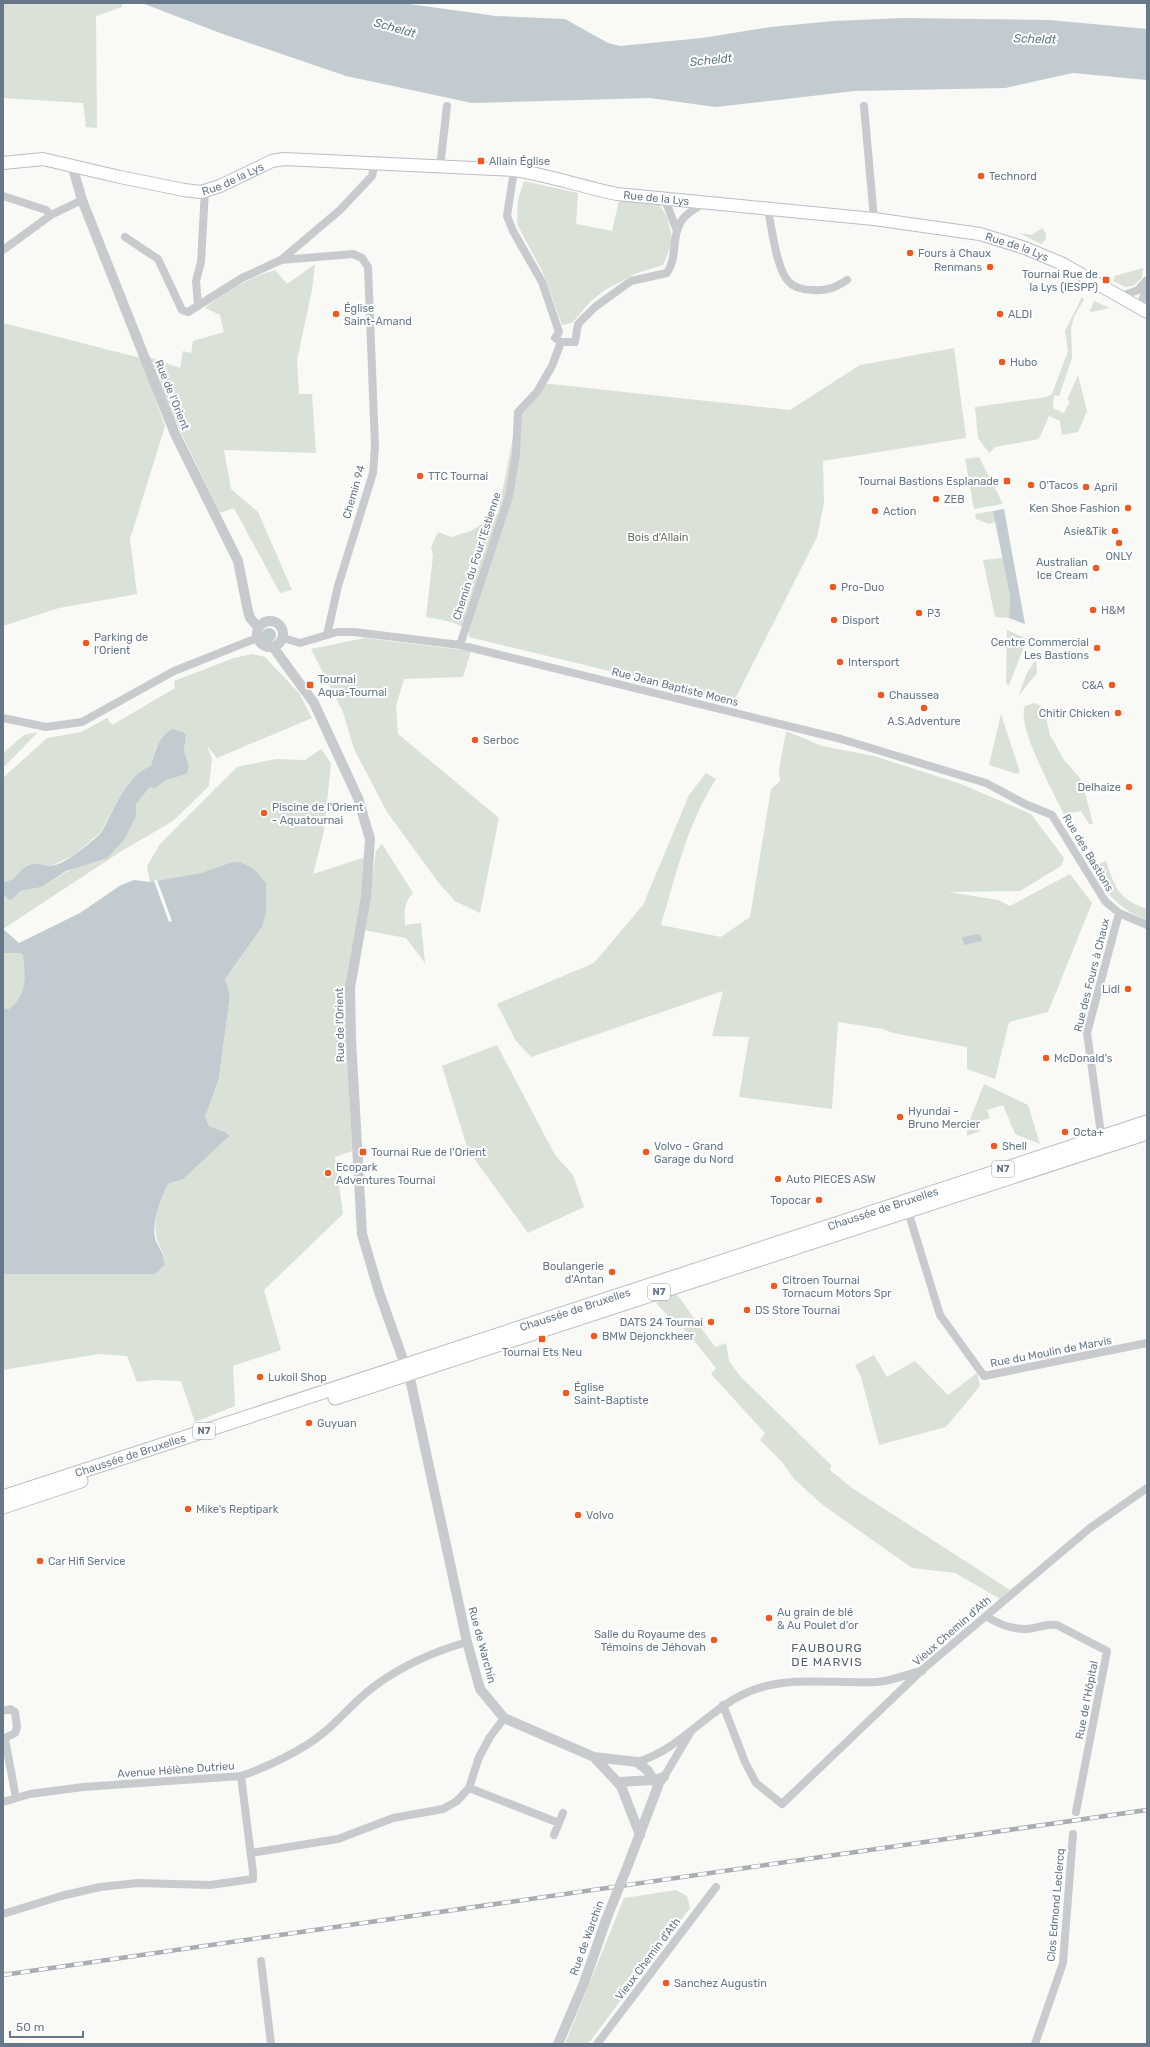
<svg xmlns="http://www.w3.org/2000/svg" width="1150" height="2047" viewBox="0 0 1150 2047" font-family="Rubik,sans-serif">
  <rect width="100%" height="100%" fill="#f9f9f6"/>
  <path fill="#dae1d7" d="M 3,3 L 122,3 L 122,7 L 96,16 L 97,128 L 86,127 L 83,103 L 3,98 Z
    M 524,181 L 578,193 L 576,224 L 612,231 L 619,201 L 659,204 L 667,217 L 673,241 L 663,265 L 637,273 L 605,290 L 592,300 L 572,323 L 562,325 L 543,273 L 517,224 L 518,199 Z
    M 1042,228 L 1046,233 L 1046,239 L 1041,244 L 1019,233 L 1032,235 Z
    M 315,264 L 312,290 L 297,360 L 299,394 L 312,394 L 316,453 L 224,450 L 231,489 L 258,512 L 292,590 L 280,593 L 234,508 L 220,513 L 143,355 L 180,368 L 183,351 L 191,353 L 193,341 L 224,332 L 220,315 L 205,308 C 227,291 248,278 275,270 L 287,284 Z
    M 1143,268 L 1142,278 L 1133,286 L 1125,287 L 1113,281 L 1115,276 Z
    M 1082,297 L 1084,299 L 1074,317 L 1071,328 L 1072,358 L 1059,396 L 1054,395 L 1053,408 L 1064,413 L 1070,401 L 1067,400 L 1078,375 L 1087,411 L 1078,432 L 1062,435 L 1060,421 L 1049,416 L 1039,439 L 995,447 L 989,453 L 978,438 L 975,407 L 1047,397 L 1052,394 L 1068,351 L 1065,331 Z
    M 1094,301 L 1110,308 L 1091,312 L 1090,311 Z
    M 3,323 L 141,358 L 165,426 L 130,539 L 137,594 L 59,608 L 3,626 Z
    M 954,348 L 966,438 L 823,461 L 824,503 L 817,537 L 734,701 L 469,637 L 469,631 C 457,621 440,620 426,617 L 433,556 L 431,547 L 438,532 L 451,537 L 471,531 L 498,513 L 518,412 L 542,383 L 790,410 L 860,365 Z
    M 979,457 L 1003,504 L 974,509 L 965,459 Z
    M 993,511 L 996,522 L 989,524 L 976,519 L 975,514 Z
    M 1003,558 L 1010,596 L 1009,618 L 995,617 L 983,560 Z
    M 1007,630 L 1027,639 L 1009,685 L 1006,684 Z
    M 365,638 L 471,651 L 463,677 L 404,679 L 396,706 L 398,734 L 499,818 L 480,913 L 455,901 L 438,882 L 387,812 L 354,749 L 343,712 L 311,649 Z
    M 252,654 L 265,657 L 299,693 L 312,718 L 217,758 L 207,746 L 212,759 L 209,786 L 173,821 L 120,852 L 3,929 L 3,894 L 15,897 L 20,891 L 42,887 L 66,872 L 81,865 L 136,816 L 136,804 L 150,787 L 154,789 L 165,780 L 187,774 L 189,766 L 184,751 L 186,735 L 156,746 L 151,766 L 133,779 L 117,802 L 100,833 L 74,855 L 51,866 C 20,858 26,879 3,882 L 3,778 L 47,738 L 81,732 L 107,718 L 112,725 L 175,688 L 174,681 L 234,658 Z
    M 1036,659 L 1037,673 L 1019,695 L 1026,675 Z
    M 1035,703 L 1044,708 L 1050,735 L 1064,760 L 1079,777 L 1083,785 L 1093,824 L 1089,824 L 1081,811 L 1064,814 C 1054,793 1016,726 1025,706 Z
    M 1001,714 L 1020,772 L 1017,774 L 989,765 Z
    M 786,731 L 822,746 L 874,756 L 961,784 L 1031,814 L 1064,858 L 1061,866 L 1020,891 L 948,892 L 998,900 L 1010,906 L 1070,874 L 1092,903 L 1048,1012 L 1009,1022 L 995,1079 L 967,1069 L 967,1047 L 893,1033 L 883,1029 L 838,1022 L 832,1109 L 739,1097 L 749,1037 L 712,1036 L 723,991 L 531,1057 L 516,1041 L 497,1004 L 594,963 L 643,905 L 689,795 L 706,773 L 716,779 C 687,824 676,875 661,925 L 721,937 L 750,917 L 771,789 L 780,781 L 779,770 Z
    M 38,732 L 3,768 L 3,753 L 24,735 Z
    M 321,749 L 331,763 L 324,831 L 313,874 L 369,856 L 345,1001 L 352,1151 L 335,1157 L 343,1214 L 264,1290 L 281,1350 L 233,1366 L 235,1406 L 195,1422 L 181,1381 L 155,1380 L 137,1382 L 127,1356 L 99,1354 L 3,1370 L 3,1274 L 75,1273 L 163,1253 C 149,1229 157,1207 168,1184 L 175,1182 L 225,1132 L 209,1126 L 205,1117 L 219,1078 L 230,995 L 225,979 L 262,927 L 229,863 L 201,873 L 150,882 L 147,866 L 160,844 L 237,767 L 276,759 L 305,760 Z
    M 382,844 L 413,893 C 404,902 404,912 405,925 L 421,923 L 425,963 L 406,938 L 364,930 L 376,851 Z
    M 1106,861 C 1115,888 1118,899 1147,909 L 1147,920 C 1121,911 1103,891 1091,867 Z
    M 3,953 L 21,953 L 23,955 C 25,978 28,993 9,1009 L 3,1008 Z
    M 497,1045 L 555,1155 L 573,1175 L 584,1207 L 528,1233 L 468,1150 L 442,1066 Z
    M 984,1084 L 1028,1105 L 1040,1144 L 1015,1134 L 1003,1105 L 987,1110 L 990,1118 L 977,1122 L 980,1131 L 967,1136 L 967,1127 Z
    M 676,1293 L 715,1347 L 726,1343 L 729,1361 L 740,1376 L 831,1465 L 830,1470 L 852,1488 L 1010,1590 L 1000,1599 L 955,1573 L 912,1568 L 823,1505 L 794,1479 L 782,1462 L 760,1440 L 765,1433 L 711,1374 L 716,1368 L 687,1332 L 669,1317 L 656,1303 L 661,1298 Z
    M 874,1355 L 887,1377 L 915,1361 L 948,1395 L 977,1373 L 980,1386 L 946,1427 L 879,1445 L 861,1377 L 855,1365 Z
    M 676,1890 L 687,1896 L 690,1908 L 588,2044 L 565,2044 L 624,1898 Z"/>
  <path fill="#c1cbd0" d="M 142,3 L 402,3 L 496,16 L 565,19 L 608,43 L 620,46 L 702,38 L 771,27 L 834,21 L 902,18 L 1049,20 L 1147,29 L 1147,80 L 1073,73 L 1005,88 L 855,91 L 716,107 L 650,98 L 472,103 L 346,76 L 220,33 Z
    M 1003,509 L 1004,509 L 1025,624 L 1009,618 L 1010,596 L 993,511 Z
    M262 635a7 7 0 1 1 14 0a7 7 0 1 1-14 0Z
    M 172,729 L 183,732 L 186,735 L 184,751 L 189,766 L 187,774 L 166,780 L 154,789 L 150,787 L 136,804 L 136,816 L 124,840 L 107,858 L 66,871 L 42,887 L 20,891 L 15,897 L 10,900 L 3,894 L 3,882 C 19,880 16,872 27,866 C 37,861 42,866 51,866 C 64,865 89,844 99,835 C 104,830 106,822 110,816 C 119,798 132,773 151,766 C 155,750 158,738 172,729 Z
    M 240,862 L 255,870 L 266,883 L 266,912 L 262,927 L 225,979 L 230,995 L 219,1078 L 205,1117 L 209,1126 L 225,1132 L 229,1136 L 183,1179 L 168,1184 C 161,1198 150,1226 156,1241 C 161,1252 163,1252 164,1265 L 155,1274 L 3,1274 L 3,1008 L 9,1009 C 28,993 25,978 23,955 L 20,953 L 3,953 L 3,929 L 19,943 L 80,913 L 121,885 L 134,880 L 150,882 L 201,873 L 229,863 Z
    M 980,934 L 982,941 L 964,945 L 962,937 Z"/>
  <path fill="#f9f9f6" d="M 157,880 L 172,921 L 169,922 L 154,881 Z"/>
  <g fill="none" stroke-linecap="round" stroke-linejoin="round">
    <defs>
      <g id="secondary">
        <path id="s1" d="M 3,163 L 43,159 L 120,177 L 184,190 L 201,192 L 220,186 L 272,161 L 284,159 L 514,170 C 549,175 582,187 617,194 L 874,219 L 980,234 L 1025,248 L 1063,264 L 1147,312"/>
      </g>
      <g id="primary">
        <path d="M 335,1398 L 1147,1133"/>
        <path id="s2" d="M 3,1497 L 1147,1122"/>
        <path d="M 3,1507 L 81,1481"/>
      </g>
    </defs>
    <use href="#secondary" stroke="#b9bec3" stroke-width="14"/>
    <use href="#primary" stroke="#babec2" stroke-width="15"/>
    <path stroke="#c7cbce" stroke-width="8" d="M 864,106 L 874,219
      M 440,167 L 447,106
      M 514,170 L 507,216 L 513,231 L 542,282 L 559,332 L 555,338 L 561,342
      M 3,196 L 46,210 L 51,215
      M 664,197 L 677,231
      M 768,210 C 772,228 776,267 788,281 C 794,288 804,290 813,290 C 827,291 835,288 847,280
      M 125,237 L 158,259 L 182,310 L 188,312 L 242,278 L 281,260 L 340,210 L 372,176 L 375,162
      M 3,250 L 51,215 L 82,200
      M 281,260 L 353,254 L 362,258 L 368,267 L 375,446 L 373,473 L 338,586 L 327,635
      M 1119,297 L 1138,290 L 1147,280
      M 198,306 L 196,281 L 201,262 L 205,190
      M 1139,308 L 1147,288
      M 283,638 L 300,643 L 337,632 L 354,632 L 460,645 L 841,739 L 986,783 L 1025,804 L 1052,815 L 1105,901 L 1119,913 L 1147,925
      M 460,645 L 509,496 L 516,454 L 518,412 L 537,392 L 552,366 L 561,342 L 575,342 L 578,324 L 595,307 L 631,281 L 667,273 C 678,256 671,236 682,220 C 687,213 696,208 702,204
      M 3,718 L 46,727 L 82,722 L 174,671 L 257,638
      M 1102,1141 L 1087,1033 L 1119,913
      M 907,1208 L 940,1315 L 984,1376 L 1147,1343
      M 986,1616 C 998,1624 1010,1629 1025,1629 C 1036,1629 1045,1623 1057,1625 L 1107,1651 L 1076,1812
      M 723,1705 L 745,1762 L 756,1783 L 782,1804 L 922,1670 L 1090,1528 L 1147,1488
      M 3,1711 L 10,1709 L 15,1712 L 17,1727 L 15,1733 L 3,1739
      M 5,1739 L 16,1798
      M 637,1762 C 683,1749 711,1704 756,1689 C 794,1676 837,1684 877,1682 C 892,1681 907,1674 922,1671
      M 661,1782 L 690,1733
      M 469,1788 L 559,1823
      M 3,1802 L 30,1794 L 83,1787 L 241,1776 C 265,1768 303,1750 322,1734 C 341,1719 356,1699 376,1685 C 402,1666 436,1651 467,1642
      M 554,1835 L 563,1813
      M 251,1853 L 338,1839 L 393,1818 L 443,1809 L 457,1801 L 469,1788 L 479,1757 L 490,1737 L 504,1718
      M 3,1914 L 61,1896 L 100,1887 L 138,1883 L 210,1885 L 253,1879 L 253,1872 L 241,1776
      M 261,1961 L 271,2044
      M 597,2044 L 716,1887
      M 1035,2044 L 1063,1963 L 1073,1834"/>
    <path stroke="#c7cbce" stroke-width="10" d="M 72,165 L 82,200 L 175,434 L 238,561 L 248,611 L 250,618 L 259,628
      M257 634a13 13 0 1 1 26 0a13 13 0 1 1-26 0Z
      M 273,647 L 314,703 L 358,798 L 370,839 L 366,897 L 350,988 L 351,1039 L 362,1234 L 379,1292 L 405,1365
      M 409,1374 L 467,1642 L 480,1689 L 504,1718 L 594,1757 L 637,1762 L 647,1770 L 658,1786 L 628,1865
      M 594,1757 L 621,1786 L 640,1835
      M 618,1782 L 654,1780 L 664,1777
      M 558,2044 L 584,1983 L 606,1920"/>
    <use href="#secondary" stroke="#fff" stroke-width="12"/>
    <use href="#primary" stroke="#fff" stroke-width="13"/>
    <defs>
      <path id="rail" d="M 3,1975 L 1147,1810"/>
    </defs>
    <use href="#rail" stroke="#a7adb3" stroke-width="4.5"/>
    <use href="#rail" stroke="#fff" stroke-width="3" stroke-dasharray="9" stroke-linecap="butt"/>
    <path stroke="#c7cbce" stroke-width="10" d="M 606,1920 L 628,1865"/>
  </g>
  <g fill="#ee5921" stroke="#fff" stroke-width="1.5">
    <rect x="477" y="157" width="8" height="8" rx="2"/>
    <circle cx="981" cy="176" r="4"/>
    <circle cx="910" cy="253" r="4"/>
    <circle cx="990" cy="267" r="4"/>
    <rect x="1102" y="276" width="8" height="8" rx="2"/>
    <circle cx="336" cy="314" r="4"/>
    <circle cx="1000" cy="314" r="4"/>
    <circle cx="1002" cy="362" r="4"/>
    <circle cx="420" cy="476" r="4"/>
    <rect x="1003" y="477" width="8" height="8" rx="2"/>
    <circle cx="1031" cy="485" r="4"/>
    <circle cx="1086" cy="487" r="4"/>
    <circle cx="936" cy="499" r="4"/>
    <circle cx="1128" cy="508" r="4"/>
    <circle cx="875" cy="511" r="4"/>
    <circle cx="1115" cy="531" r="4"/>
    <circle cx="1119" cy="543" r="4"/>
    <circle cx="1096" cy="568" r="4"/>
    <circle cx="833" cy="587" r="4"/>
    <circle cx="1093" cy="610" r="4"/>
    <circle cx="919" cy="613" r="4"/>
    <circle cx="834" cy="620" r="4"/>
    <circle cx="86" cy="643" r="4"/>
    <circle cx="1097" cy="648" r="4"/>
    <circle cx="840" cy="662" r="4"/>
    <rect x="306" y="681" width="8" height="8" rx="2"/>
    <circle cx="1112" cy="685" r="4"/>
    <circle cx="881" cy="695" r="4"/>
    <circle cx="924" cy="708" r="4"/>
    <circle cx="1118" cy="713" r="4"/>
    <circle cx="475" cy="740" r="4"/>
    <circle cx="1129" cy="787" r="4"/>
    <circle cx="264" cy="813" r="4"/>
    <circle cx="1128" cy="989" r="4"/>
    <circle cx="1046" cy="1058" r="4"/>
    <circle cx="900" cy="1117" r="4"/>
    <circle cx="1065" cy="1132" r="4"/>
    <circle cx="994" cy="1146" r="4"/>
    <rect x="359" y="1148" width="8" height="8" rx="2"/>
    <circle cx="646" cy="1152" r="4"/>
    <circle cx="328" cy="1173" r="4"/>
    <circle cx="778" cy="1179" r="4"/>
    <circle cx="819" cy="1200" r="4"/>
    <circle cx="612" cy="1272" r="4"/>
    <circle cx="774" cy="1286" r="4"/>
    <circle cx="747" cy="1310" r="4"/>
    <circle cx="711" cy="1322" r="4"/>
    <circle cx="594" cy="1336" r="4"/>
    <rect x="538" y="1335" width="8" height="8" rx="2"/>
    <circle cx="260" cy="1377" r="4"/>
    <circle cx="566" cy="1393" r="4"/>
    <circle cx="309" cy="1423" r="4"/>
    <circle cx="188" cy="1509" r="4"/>
    <circle cx="578" cy="1515" r="4"/>
    <circle cx="40" cy="1561" r="4"/>
    <circle cx="769" cy="1618" r="4"/>
    <circle cx="714" cy="1640" r="4"/>
    <circle cx="666" cy="1983" r="4"/>
  </g>
  <g text-anchor="middle" dominant-baseline="central" stroke-width="4" stroke-linejoin="round" paint-order="stroke">
    <g fill="#fff" stroke="#94a0ac" stroke-width="1">
      <rect x="992" y="1161" width="22" height="16" rx="3"/>
      <rect x="648" y="1284" width="22" height="16" rx="3"/>
      <rect x="193" y="1423" width="22" height="16" rx="3"/>
    </g>
    <g font-size="10" font-weight="bold" fill="#667889">
      <text x="1003" y="1169">N7</text>
      <text x="659" y="1292">N7</text>
      <text x="204" y="1431">N7</text>
    </g>
    <g font-size="11" fill="#667889" stroke="#fff" text-anchor="start">
      <text x="489" y="161">Allain Église</text>
      <text x="989" y="176">Technord</text>
      <text x="918" y="253">Fours à Chaux</text>
      <text x="982" y="267" text-anchor="end">Renmans</text>
      <text x="1098" y="274" text-anchor="end">Tournai Rue de<tspan x="1098" dy="13">la Lys (IESPP)</tspan></text>
      <text x="344" y="308">Église<tspan x="344" dy="13">Saint-Amand</tspan></text>
      <text x="1008" y="314">ALDI</text>
      <text x="1010" y="362">Hubo</text>
      <text x="428" y="476">TTC Tournai</text>
      <text x="999" y="481" text-anchor="end">Tournai Bastions Esplanade</text>
      <text x="1039" y="485">O'Tacos</text>
      <text x="1094" y="487">April</text>
      <text x="944" y="499">ZEB</text>
      <text x="1120" y="508" text-anchor="end">Ken Shoe Fashion</text>
      <text x="883" y="511">Action</text>
      <text x="1107" y="531" text-anchor="end">Asie&amp;Tik</text>
      <text x="1119" y="556" text-anchor="middle">ONLY</text>
      <text x="1088" y="562" text-anchor="end">Australian<tspan x="1088" dy="13">Ice Cream</tspan></text>
      <text x="841" y="587">Pro-Duo</text>
      <text x="1101" y="610">H&amp;M</text>
      <text x="927" y="613">P3</text>
      <text x="842" y="620">Disport</text>
      <text x="94" y="637">Parking de<tspan x="94" dy="13">l'Orient</tspan></text>
      <text x="1089" y="642" text-anchor="end">Centre Commercial<tspan x="1089" dy="13">Les Bastions</tspan></text>
      <text x="848" y="662">Intersport</text>
      <text x="318" y="679">Tournai<tspan x="318" dy="13">Aqua-Tournai</tspan></text>
      <text x="1104" y="685" text-anchor="end">C&amp;A</text>
      <text x="889" y="695">Chaussea</text>
      <text x="1110" y="713" text-anchor="end">Chitir Chicken</text>
      <text x="924" y="721" text-anchor="middle">A.S.Adventure</text>
      <text x="483" y="740">Serboc</text>
      <text x="1121" y="787" text-anchor="end">Delhaize</text>
      <text x="272" y="807">Piscine de l'Orient<tspan x="272" dy="13">- Aquatournai</tspan></text>
      <text x="1120" y="989" text-anchor="end">Lidl</text>
      <text x="1054" y="1058">McDonald's</text>
      <text x="908" y="1111">Hyundai -<tspan x="908" dy="13">Bruno Mercier</tspan></text>
      <text x="1073" y="1132">Octa+</text>
      <text x="654" y="1146">Volvo - Grand<tspan x="654" dy="13">Garage du Nord</tspan></text>
      <text x="1002" y="1146">Shell</text>
      <text x="371" y="1152">Tournai Rue de l'Orient</text>
      <text x="336" y="1167">Ecopark<tspan x="336" dy="13">Adventures Tournai</tspan></text>
      <text x="786" y="1179">Auto PIECES ASW</text>
      <text x="811" y="1200" text-anchor="end">Topocar</text>
      <text x="604" y="1266" text-anchor="end">Boulangerie<tspan x="604" dy="13">d'Antan</tspan></text>
      <text x="782" y="1280">Citroen Tournai<tspan x="782" dy="13">Tornacum Motors Spr</tspan></text>
      <text x="755" y="1310">DS Store Tournai</text>
      <text x="703" y="1322" text-anchor="end">DATS 24 Tournai</text>
      <text x="602" y="1336">BMW Dejonckheer</text>
      <text x="542" y="1352" text-anchor="middle">Tournai Ets Neu</text>
      <text x="268" y="1377">Lukoil Shop</text>
      <text x="574" y="1387">Église<tspan x="574" dy="13">Saint-Baptiste</tspan></text>
      <text x="317" y="1423">Guyuan</text>
      <text x="196" y="1509">Mike's Reptipark</text>
      <text x="586" y="1515">Volvo</text>
      <text x="48" y="1561">Car Hifi Service</text>
      <text x="777" y="1612">Au grain de blé<tspan x="777" dy="13">&amp; Au Poulet d'or</tspan></text>
      <text x="706" y="1634" text-anchor="end">Salle du Royaume des<tspan x="706" dy="13">Témoins de Jéhovah</tspan></text>
      <text x="674" y="1983">Sanchez Augustin</text>
    </g>
    <g font-size="11" fill="#667889" stroke="#fff">
      <text stroke="none"><textPath href="#s1" startOffset="236">Rue de la Lys</textPath></text>
      <text stroke="none"><textPath href="#s1" startOffset="667">Rue de la Lys</textPath></text>
      <text stroke="none"><textPath href="#s1" startOffset="1032">Rue de la Lys</textPath></text>
      <text transform="translate(172 395) rotate(68)">Rue de l'Orient</text>
      <text transform="translate(354 492) rotate(-74)">Chemin 94</text>
      <text transform="translate(477 556) rotate(-72)">Chemin du Four l'Estienne</text>
      <text transform="translate(675 687) rotate(14)">Rue Jean Baptiste Moens</text>
      <text transform="translate(1088 853) rotate(59)">Rue des Bastions</text>
      <text transform="translate(1092 975) rotate(-76)">Rue des Fours à Chaux</text>
      <text transform="translate(340 1025) rotate(-91)">Rue de l'Orient</text>
      <text stroke="none"><textPath href="#s2" startOffset="926">Chaussée de Bruxelles</textPath></text>
      <text stroke="none"><textPath href="#s2" startOffset="602">Chaussée de Bruxelles</textPath></text>
      <text transform="translate(1051 1352) rotate(-11)">Rue du Moulin de Marvis</text>
      <text stroke="none"><textPath href="#s2" startOffset="134">Chaussée de Bruxelles</textPath></text>
      <text transform="translate(952 1631) rotate(-41)">Vieux Chemin d'Ath</text>
      <text transform="translate(482 1645) rotate(75)">Rue de Warchin</text>
      <text transform="translate(1087 1700) rotate(-79)">Rue de l'Hôpital</text>
      <text transform="translate(176 1770) rotate(-4)">Avenue Hélène Dutrieu</text>
      <text transform="translate(1056 1905) rotate(-85)">Clos Edmond Leclercq</text>
      <text transform="translate(587 1938) rotate(-70)">Rue de Warchin</text>
      <text transform="translate(648 1959) rotate(-53)">Vieux Chemin d'Ath</text>
    </g>
    <g font-size="11" fill="#667a62" stroke="#fff">
      <text x="658" y="537">Bois d'Allain</text>
    </g>
    <g font-size="12" font-style="italic" fill="#627a84" stroke="#fff">
      <text transform="translate(395 28) rotate(16)">Scheldt</text>
      <text transform="translate(1035 39) rotate(2)">Scheldt</text>
      <text transform="translate(711 60) rotate(-6)">Scheldt</text>
    </g>
    <g font-size="12" letter-spacing="1" fill="#55626e" stroke="#fff">
      <text x="827" y="1648">FAUBOURG<tspan x="827" dy="14">DE MARVIS</tspan></text>
    </g>
  </g>
  <rect width="1150" height="2047" fill="none" stroke="#667889" stroke-width="8"/>
  <path d="M10 2031v6h73v-6" fill="none" stroke="#667889" stroke-width="2"/>
  <text x="16" y="2031" font-size="12" fill="#667889" stroke="#ffffff" stroke-width="3" paint-order="stroke">50 m</text>
</svg>
